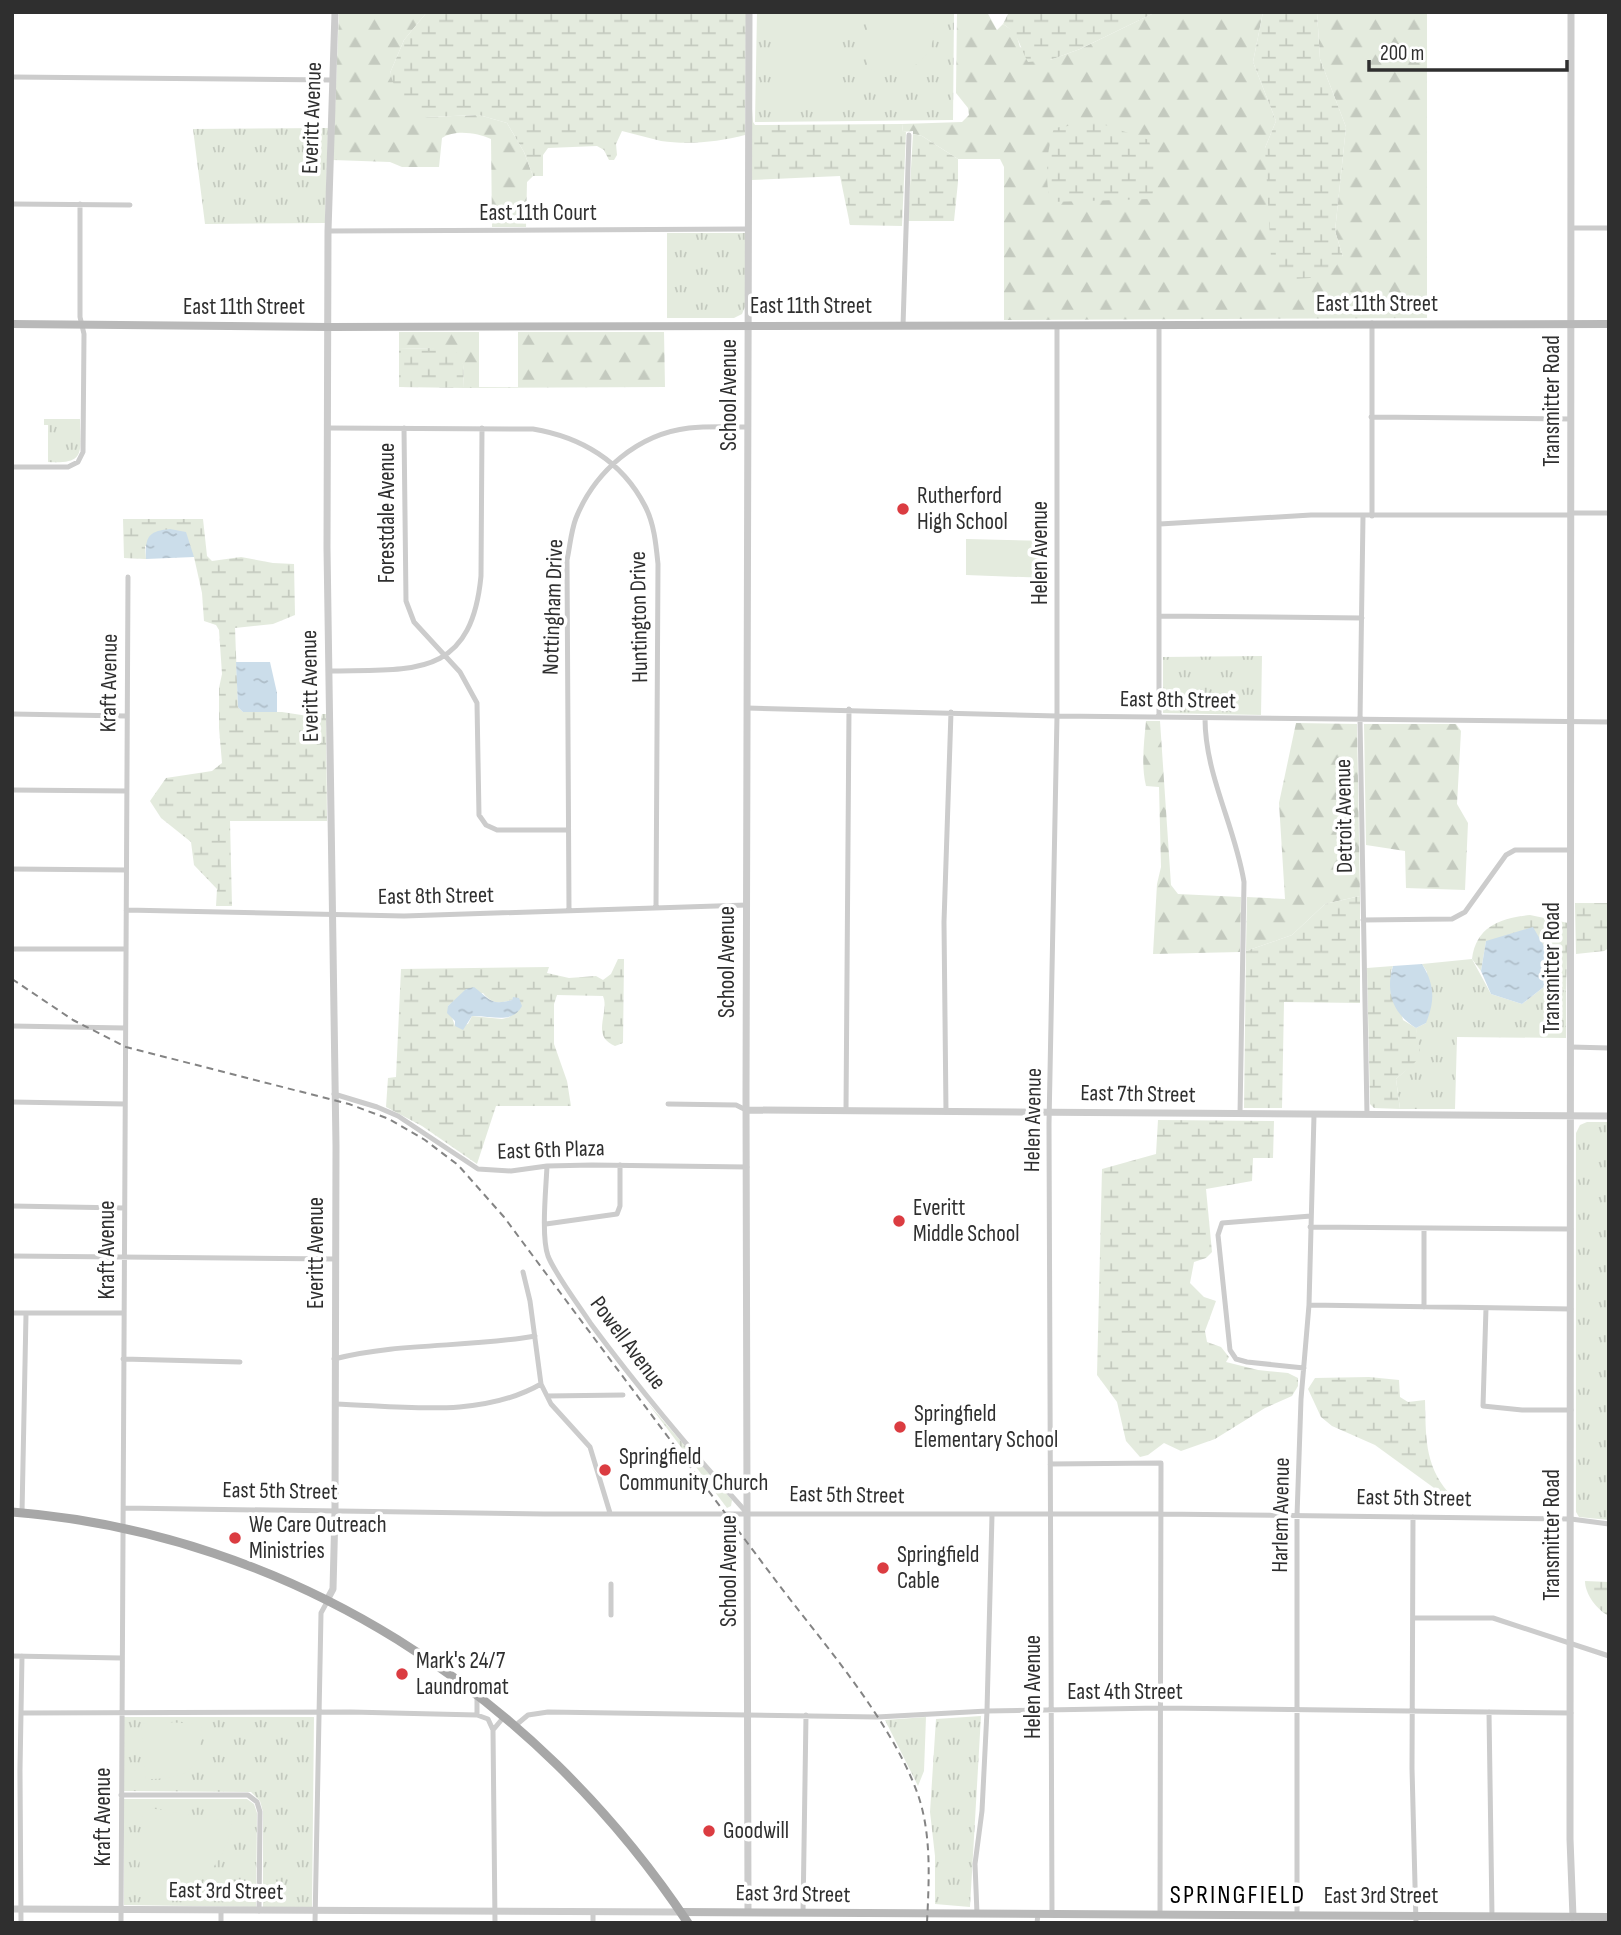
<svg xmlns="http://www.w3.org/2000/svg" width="1621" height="1935" viewBox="0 0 1621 1935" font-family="'Sofia Sans Condensed',sans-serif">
  <defs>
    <pattern id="grass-tufts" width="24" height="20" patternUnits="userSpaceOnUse" patternTransform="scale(1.75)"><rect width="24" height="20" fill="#e4ebde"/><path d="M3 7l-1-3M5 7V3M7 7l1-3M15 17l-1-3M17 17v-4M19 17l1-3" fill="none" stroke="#c4cabf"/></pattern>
    <pattern id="forest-firs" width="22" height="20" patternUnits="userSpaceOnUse" patternTransform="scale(1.75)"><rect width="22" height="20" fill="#e4ebde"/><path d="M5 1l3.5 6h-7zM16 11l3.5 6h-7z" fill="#c4cabf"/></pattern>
    <pattern id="wetland-marsh" width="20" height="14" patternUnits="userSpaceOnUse" patternTransform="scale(1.75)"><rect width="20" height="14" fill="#e4ebde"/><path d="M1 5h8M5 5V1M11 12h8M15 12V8" fill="none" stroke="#c4cabf"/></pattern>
    <pattern id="water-ripples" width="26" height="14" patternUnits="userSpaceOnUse" patternTransform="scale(1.75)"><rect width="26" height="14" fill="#cbddea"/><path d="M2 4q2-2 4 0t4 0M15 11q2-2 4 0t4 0" fill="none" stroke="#afbec9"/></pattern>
  </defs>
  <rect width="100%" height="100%" fill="#fff"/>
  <path fill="url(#grass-tufts)" d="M 757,12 L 954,12 L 953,120 L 755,122 Z
    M 328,128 L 325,223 L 205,224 L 193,129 Z
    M 667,233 L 745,233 L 745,307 L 742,314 L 734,318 L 667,318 Z
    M 44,419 L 80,419 C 80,452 87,464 48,462 L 48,425 L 44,425 Z
    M 1262,656 L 1261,715 L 1163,713 L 1163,657 Z
    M 1472,959 L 1491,994 L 1522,1004 L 1545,986 L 1566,990 L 1566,1038 L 1457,1037 L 1455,1109 L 1400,1109 L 1396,1079 C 1415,1063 1418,1053 1416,1028 L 1426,1023 L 1427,972 L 1422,964 Z
    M 1587,1122 L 1609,1122 L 1609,1520 L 1579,1517 L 1576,1512 L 1576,1133 L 1580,1125 Z
    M 647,1402 L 732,1500 L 731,1506 L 727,1508 Z
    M 981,1716 L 970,1907 L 935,1904 L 935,1856 L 930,1812 L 936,1719 Z
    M 124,1717 L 314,1717 L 312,1907 L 263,1907 L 263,1812 L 260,1801 L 251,1792 L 124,1791 Z
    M 926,1717 L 924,1771 L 918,1786 L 885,1720 Z
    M 124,1799 L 247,1799 L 254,1804 L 257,1813 L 256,1907 L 124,1905 Z"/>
  <path fill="url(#forest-firs)" d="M 339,12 L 427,12 L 404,40 L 390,73 L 427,117 L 479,115 L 507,123 L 524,152 L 533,176 L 527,182 L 526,227 L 492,227 L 491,139 C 478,133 455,129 442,138 L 439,167 L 402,167 L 390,162 L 333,160 Z
    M 957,12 L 987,12 L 997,30 L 1003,24 L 1016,33 L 1020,47 L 1050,60 L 1080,49 L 1154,13 L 1263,12 L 1253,62 L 1276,121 L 1265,148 L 1343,257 L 1335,231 L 1346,127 L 1320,59 L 1317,12 L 1427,12 L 1427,318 L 1004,320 L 1004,167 L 1000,159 L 958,159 L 922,136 L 913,134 L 913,131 L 903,132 L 902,124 L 962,122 L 969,115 L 968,108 L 956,93 Z
    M 399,332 L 479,332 L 479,387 L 518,387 L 518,332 L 664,332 L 665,387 L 464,388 L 463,364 L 432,348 L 399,349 Z
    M 1146,721 L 1160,721 L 1171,885 L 1178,894 L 1241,897 L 1240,952 L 1153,954 L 1157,884 L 1161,867 L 1159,787 L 1146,786 C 1141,765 1144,743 1146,721 Z
    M 1296,723 L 1357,724 L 1360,896 L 1325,904 L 1292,935 L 1246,951 L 1247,897 L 1285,899 L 1279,803 Z
    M 1364,724 L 1456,724 L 1461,731 L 1457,804 L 1468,823 L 1465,890 L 1406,888 L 1405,851 L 1366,845 Z"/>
  <path fill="url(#wetland-marsh)" fill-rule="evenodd" d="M 427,12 L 746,12 L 745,135 C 719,142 688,145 661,141 C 648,138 635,134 622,131 L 616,144 L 617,155 L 614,160 L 609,160 L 604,150 L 597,146 L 548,148 L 543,155 L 543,176 L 533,176 L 524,152 L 507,123 L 479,115 L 427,117 L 400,103 L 390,73 L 404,40 Z
    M 1009,12 L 1230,12 L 1154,13 L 1080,49 L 1050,60 L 1028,62 C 1018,44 1020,35 1003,24 Z
    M 1263,12 L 1317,12 L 1320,59 L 1346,127 L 1335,231 L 1343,257 L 1327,277 L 1293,279 L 1272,276 L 1265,148 L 1276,121 L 1253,62 Z
    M 752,109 L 753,122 L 755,125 L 902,124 L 903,132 L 906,132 L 902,226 L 850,225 L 840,176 L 751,180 Z
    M 1096,122 L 1149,140 L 1155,172 L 1152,199 L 1050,202 C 1045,176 1046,154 1054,128 Z
    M 913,134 L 922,136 L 958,159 L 958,182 L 954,221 L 908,221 Z
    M 432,348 L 455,350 L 463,364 L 464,388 L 399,387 L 399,349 Z
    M 123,519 L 203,519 L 207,556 L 212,561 L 241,557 L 273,563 L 294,564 L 295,615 L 273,624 L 235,628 L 238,707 L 243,712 L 282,712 L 321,718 L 322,714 L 326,714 L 327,821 L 230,821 L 232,906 L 216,906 L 217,889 L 194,865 L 191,842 L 161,818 L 150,801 L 166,778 L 212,771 L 222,763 L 219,728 L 219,688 L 222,674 L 219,630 L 216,625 L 204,621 L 202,593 L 194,557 L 145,546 L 146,559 L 124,558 Z
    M 1360,896 L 1360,1003 L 1284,1002 L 1282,1108 L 1244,1108 L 1246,951 L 1292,935 L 1325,904 Z
    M 1575,903 L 1609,903 L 1609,948 L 1604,951 L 1576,954 Z
    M 1530,915 L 1568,923 L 1566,990 L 1545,986 L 1552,960 L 1486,941 L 1481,971 L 1472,959 C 1476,926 1501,918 1530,915 Z
    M 618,959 L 624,959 L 623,1043 L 615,1046 C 590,1036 610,1013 603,996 L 557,995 L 554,1004 L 554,1044 L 567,1081 L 571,1106 L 496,1106 L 477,1164 L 422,1126 L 386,1107 L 388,1078 L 396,1077 L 401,969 L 549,967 L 547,973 L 569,978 L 596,976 L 603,980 L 611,974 ZM 483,993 C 492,1004 499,1004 512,1000 L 513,997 L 510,1017 L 502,1019 L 472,1016 L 468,1024 L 455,1026 L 448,1006 L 454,1001 Z
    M 1393,966 L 1391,971 L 1403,1020 L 1416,1028 L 1421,1057 L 1396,1079 L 1400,1109 L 1374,1108 L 1370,1104 L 1367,968 Z
    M 1158,1120 L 1274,1121 L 1273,1158 L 1253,1158 L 1252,1181 L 1206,1189 L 1212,1252 L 1206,1258 L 1194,1262 L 1190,1283 L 1204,1297 L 1216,1301 L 1205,1331 L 1207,1342 L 1221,1347 L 1229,1357 L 1226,1362 L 1258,1370 L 1288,1373 L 1298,1378 L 1298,1386 L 1292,1396 L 1265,1408 L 1215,1439 L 1181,1451 L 1164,1443 L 1148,1455 L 1140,1457 L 1126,1441 L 1117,1402 L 1097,1375 L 1102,1169 L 1156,1154 Z
    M 1369,1377 L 1399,1380 L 1400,1397 L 1408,1402 L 1425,1400 C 1426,1435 1424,1464 1448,1492 L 1441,1493 L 1375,1445 L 1332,1426 L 1321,1417 L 1308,1389 L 1315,1378 Z
    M 1585,1581 L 1609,1582 L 1609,1616 C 1597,1610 1585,1594 1585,1581 Z"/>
  <path fill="#e4ebde" d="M 777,12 L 836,12 L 836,101 L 777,101 Z
    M 870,12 L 931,12 C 946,53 905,87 867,68 L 867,15 Z
    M 966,539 L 1049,541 L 1049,578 L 966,575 Z
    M 147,1721 L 201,1724 C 202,1770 192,1779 146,1779 L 141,1726 Z
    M 150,1808 L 232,1822 C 226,1870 187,1901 139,1897 L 140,1839 L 143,1815 Z"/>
  <path fill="url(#water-ripples)" d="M 170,529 L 186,532 L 194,557 L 146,559 C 145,537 148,531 170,529 Z
    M 236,662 L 270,662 L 277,693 L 277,712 L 243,712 L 238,707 Z
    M 1533,927 L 1552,960 L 1545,986 L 1522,1004 L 1491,994 L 1481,971 L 1486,941 Z
    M 1422,964 C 1435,985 1435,1001 1426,1023 L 1416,1028 C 1393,1014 1385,992 1393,966 Z
    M 474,987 C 490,999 490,1006 512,1000 L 513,997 L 519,998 L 522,1006 C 512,1025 490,1015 472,1016 L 463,1030 L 455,1026 L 455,1021 L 447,1013 L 448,1006 L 466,989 Z"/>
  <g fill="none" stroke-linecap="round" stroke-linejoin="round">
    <path stroke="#ccc" stroke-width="5" d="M 12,77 L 332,80
      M 12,204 L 130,205
      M 1571,228 L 1609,228
      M 328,231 L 748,229
      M 1159,324 L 1159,717
      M 903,326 L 909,135
      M 1371,417 L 1571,419
      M 328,428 L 533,429 C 581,437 622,461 645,506 C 654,523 656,544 658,564 L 656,908
      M 404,428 L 406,601 L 414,622 L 460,672 L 477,703 L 479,815 L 486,825 L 497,830 L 568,830
      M 12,467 L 68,467 L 78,462 L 83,452 L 84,334 L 80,317 L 80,204
      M 1571,513 L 1609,513
      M 1363,516 L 1360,720 L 1367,1115
      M 1372,516 L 1372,323
      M 1160,524 L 1311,515 L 1571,515
      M 1159,616 L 1362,618
      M 329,671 C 412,669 471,680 481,576 L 482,428
      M 747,708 L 1057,716 L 1609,722
      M 12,714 L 126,716
      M 1205,718 C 1205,775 1235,826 1244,882 L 1240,1114
      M 12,790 L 126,791
      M 12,869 L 126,870
      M 126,910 L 404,916 L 747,905
      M 569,910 L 567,560 C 570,546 571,531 576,518 C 595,471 638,434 689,428 C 708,426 729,427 748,427
      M 1363,920 L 1452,919 L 1465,912 L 1506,855 L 1515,850 L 1571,850
      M 12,949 L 125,949
      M 12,1026 L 125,1028
      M 1571,1047 L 1609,1048
      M 334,1094 L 377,1107 L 398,1116 L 478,1169 L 511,1171 L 547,1166 L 592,1165 L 747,1167
      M 12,1102 L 125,1104
      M 668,1104 L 736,1105 L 746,1110
      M 846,1111 L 849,709
      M 946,1112 L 944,922 L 951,712
      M 547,1166 C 546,1189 541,1236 548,1256 C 555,1274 580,1307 591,1324 C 640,1390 692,1452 747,1513
      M 12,1206 L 124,1208
      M 546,1224 L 617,1214 L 620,1206 L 620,1165
      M 1310,1227 L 1571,1229
      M 12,1256 L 335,1259
      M 523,1272 L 530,1301 L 541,1384 L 551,1404 L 590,1447 L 610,1513
      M 1309,1305 L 1571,1309
      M 1424,1307 L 1424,1229
      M 1486,1308 L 1483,1406 L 1522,1410 L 1571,1410
      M 12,1313 L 124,1313
      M 123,1359 L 240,1362
      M 334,1359 C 400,1342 469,1348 535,1336
      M 1304,1368 L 1247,1362 L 1236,1359 L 1230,1350 L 1218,1235 L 1222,1223 L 1311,1216
      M 547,1396 L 623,1395
      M 335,1404 C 402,1406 480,1419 541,1384
      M 1050,1464 L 1161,1463 L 1160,1915
      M 123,1508 L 544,1514 L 1160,1514 L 1571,1519 L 1609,1524
      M 22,1513 L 26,1314
      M 1413,1517 L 1412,1768 L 1416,1923
      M 611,1615 L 611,1584
      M 1414,1618 L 1493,1618 L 1609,1656
      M 12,1656 L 121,1658
      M 1489,1712 L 1492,1916
      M 21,1713 L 351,1712 L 477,1715 L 477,1694
      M 477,1715 L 488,1719 L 493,1730
      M 516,1725 L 528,1715 L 548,1712 L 877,1717 L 987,1711 L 1160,1708 L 1571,1713
      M 121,1795 L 248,1795 L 257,1802 L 260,1812 L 259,1911
      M 593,1912 L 593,1923
      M 803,1913 L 806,1715
      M 977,1914 L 975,1864 L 982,1811 L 987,1711 L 992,1515
      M 1052,1915 L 1049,1124 L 1057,716 L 1057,326
      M 1297,1916 L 1297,1516 L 1301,1399 L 1309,1305 L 1314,1115
      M 21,1923 L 20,1770 L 22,1656
      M 121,1923 L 128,577
      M 221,1923 L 221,1910
      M 315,1923 L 321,1613 L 327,1602
      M 495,1923 L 493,1730 L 503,1718
      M 1037,1923 L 1038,1914"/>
    <path stroke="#ccc" stroke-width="7" d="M 1571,12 L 1570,1839 L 1573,1917
      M 746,1110 L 1609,1116
      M 327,1600 L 333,1589 L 335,1511 L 336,1146 L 327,548 L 328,231 L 335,12
      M 12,1909 L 681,1912
      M 748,1912 L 746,1095 L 749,12"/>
    <path stroke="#b9b9b9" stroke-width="8" d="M 12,324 L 329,327 L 1609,324
      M 681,1912 L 1609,1917"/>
    <path stroke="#a7a7a7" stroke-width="9" d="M 12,1512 C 291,1534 535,1693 688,1923"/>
    <path stroke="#848484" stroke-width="2" stroke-dasharray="7 5" stroke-linecap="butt" d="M 12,979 L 73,1020 L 126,1047 L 349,1104 L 389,1119 L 425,1140 L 458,1165 L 504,1217 C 593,1337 683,1457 773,1577 C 821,1641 889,1717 917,1792 C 932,1833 929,1880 927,1923"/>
  </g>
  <g fill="#db3c41" stroke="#fff" stroke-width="2.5">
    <circle cx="903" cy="509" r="7"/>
    <circle cx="899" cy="1221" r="7"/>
    <circle cx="900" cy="1427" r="7"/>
    <circle cx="605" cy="1470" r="7"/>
    <circle cx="235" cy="1538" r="7"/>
    <circle cx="883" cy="1568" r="7"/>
    <circle cx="402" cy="1674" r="7"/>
    <circle cx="709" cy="1831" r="7"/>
  </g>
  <g text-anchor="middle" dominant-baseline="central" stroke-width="7" stroke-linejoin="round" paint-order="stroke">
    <g font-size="23" fill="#2f2f2f" stroke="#fff">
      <text transform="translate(312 118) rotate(-88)">Everitt Avenue</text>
      <text x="538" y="213">East 11th Court</text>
      <text x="1377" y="304">East 11th Street</text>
      <text x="811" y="306">East 11th Street</text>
      <text x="244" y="307">East 11th Street</text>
      <text transform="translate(729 395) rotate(-90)">School Avenue</text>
      <text transform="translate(1552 401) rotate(-90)">Transmitter Road</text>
      <text transform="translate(387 513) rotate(-90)">Forestdale Avenue</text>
      <text transform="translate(1040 553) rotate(-90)">Helen Avenue</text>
      <text transform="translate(553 607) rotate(-88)">Nottingham Drive</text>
      <text transform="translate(639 617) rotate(-91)">Huntington Drive</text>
      <text transform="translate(109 683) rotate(-89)">Kraft Avenue</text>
      <text transform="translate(310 686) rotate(-91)">Everitt Avenue</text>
      <text transform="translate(1178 700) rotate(1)">East 8th Street</text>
      <text transform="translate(1344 816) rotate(-91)">Detroit Avenue</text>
      <text transform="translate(436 896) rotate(-1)">East 8th Street</text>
      <text transform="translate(727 962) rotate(-90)">School Avenue</text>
      <text transform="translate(1552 968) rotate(-90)">Transmitter Road</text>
      <text transform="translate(1138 1094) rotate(1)">East 7th Street</text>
      <text transform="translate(1033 1120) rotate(-89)">Helen Avenue</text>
      <text transform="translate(551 1150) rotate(-2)">East 6th Plaza</text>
      <text transform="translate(107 1250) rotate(-90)">Kraft Avenue</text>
      <text transform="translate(316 1253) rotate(-90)">Everitt Avenue</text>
      <text transform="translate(628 1343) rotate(53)">Powell Avenue</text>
      <text transform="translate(280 1491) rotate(1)">East 5th Street</text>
      <text transform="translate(847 1495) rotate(1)">East 5th Street</text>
      <text transform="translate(1414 1498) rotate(1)">East 5th Street</text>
      <text transform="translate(1281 1515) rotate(-89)">Harlem Avenue</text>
      <text transform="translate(1552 1535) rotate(-90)">Transmitter Road</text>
      <text transform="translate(729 1571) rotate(-90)">School Avenue</text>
      <text transform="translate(1033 1687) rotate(-90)">Helen Avenue</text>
      <text x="1125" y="1692">East 4th Street</text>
      <text transform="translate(103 1817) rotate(-90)">Kraft Avenue</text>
      <text transform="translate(226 1891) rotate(1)">East 3rd Street</text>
      <text transform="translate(793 1894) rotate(1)">East 3rd Street</text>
      <text x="1381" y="1896">East 3rd Street</text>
    </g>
    <g font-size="23" fill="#2f2f2f" stroke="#fff" text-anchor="start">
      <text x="917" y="496">Rutherford<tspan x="917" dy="26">High School</tspan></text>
      <text x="913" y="1208">Everitt<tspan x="913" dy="26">Middle School</tspan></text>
      <text x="914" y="1414">Springfield<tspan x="914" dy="26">Elementary School</tspan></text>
      <text x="619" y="1457">Springfield<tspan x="619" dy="26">Community Church</tspan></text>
      <text x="249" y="1525">We Care Outreach<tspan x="249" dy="26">Ministries</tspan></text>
      <text x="897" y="1555">Springfield<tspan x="897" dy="26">Cable</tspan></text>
      <text x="416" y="1661">Mark's 24/7<tspan x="416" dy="26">Laundromat</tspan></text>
      <text x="723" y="1831">Goodwill</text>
    </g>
    <g font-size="26" letter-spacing="2" fill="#000" stroke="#fff">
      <text x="1238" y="1895">SPRINGFIELD</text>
    </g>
  </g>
  <rect width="1621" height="1935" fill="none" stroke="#2f2f2f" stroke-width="28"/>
  <path d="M1369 60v10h198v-10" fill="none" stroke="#2f2f2f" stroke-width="3.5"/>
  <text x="1380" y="60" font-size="21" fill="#2f2f2f" stroke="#ffffff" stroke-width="5" paint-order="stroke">200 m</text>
</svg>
